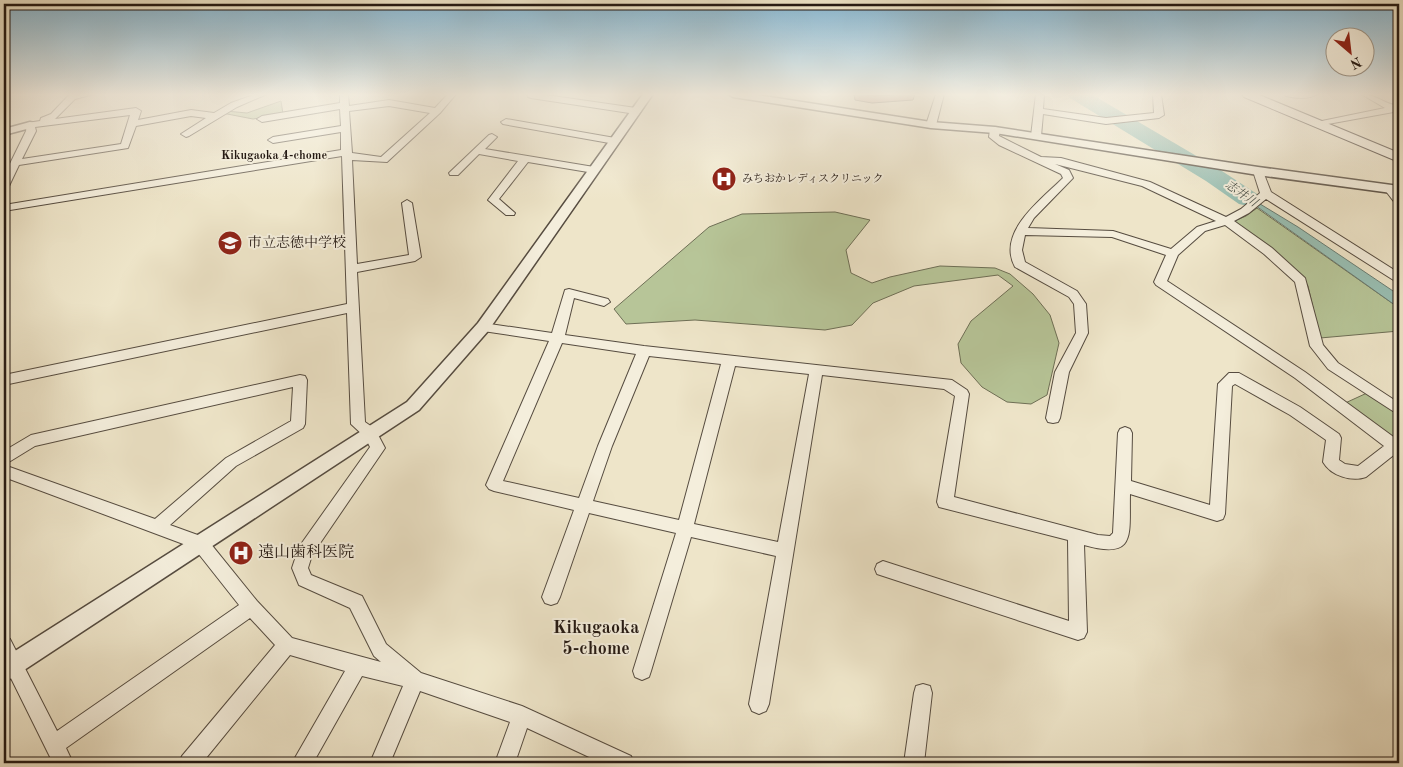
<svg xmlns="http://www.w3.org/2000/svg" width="1403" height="767" viewBox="0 0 1403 767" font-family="'Old Standard TT','Noto Serif JP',serif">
  <rect width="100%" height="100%" fill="#eee5c9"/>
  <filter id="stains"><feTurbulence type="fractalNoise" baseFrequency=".004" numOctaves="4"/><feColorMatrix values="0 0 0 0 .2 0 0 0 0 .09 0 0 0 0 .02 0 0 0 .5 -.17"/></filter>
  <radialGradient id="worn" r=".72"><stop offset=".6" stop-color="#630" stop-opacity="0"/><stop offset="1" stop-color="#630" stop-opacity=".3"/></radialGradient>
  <path fill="#b7c598" stroke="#6e6f56" d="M 281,101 L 283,114 L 253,119 L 222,113 L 226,111 L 247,113 Z
    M 1257,208 L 1399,308 L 1399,331 L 1320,338 L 1308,286 L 1304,279 L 1232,222 L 1246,216 Z
    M 835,212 L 870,220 L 846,250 L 851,273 L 872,283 L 890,277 L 940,266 L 995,268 L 1010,274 L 1033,294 L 1050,315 L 1059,343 L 1047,395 L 1031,404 L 1007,402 L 982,387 L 961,363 L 958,344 L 971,321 L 1013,286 L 998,275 L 914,286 L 873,303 L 852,325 L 825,330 L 695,320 L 626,324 L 614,309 L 709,227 L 742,214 Z
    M 1367,393 L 1399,414 L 1399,445 L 1343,404 Z"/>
  <path fill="#99bfb3" stroke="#6a7d73" d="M 1214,176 L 1298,227 L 1399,295 L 1399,308 Z"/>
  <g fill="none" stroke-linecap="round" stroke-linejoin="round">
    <path fill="#99bfb3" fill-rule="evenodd" d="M 1067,94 L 1091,94 L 1222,171 L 1257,194 L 1260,199 L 1257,204 L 1248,206 L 1239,204 L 1206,181 L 1070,98 Z"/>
    <defs>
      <path id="minor" d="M 70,94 L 94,94 L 75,99 L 55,119 L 136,108 L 141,111 L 138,120 L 191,110 L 214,113 L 231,103 L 256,94 L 267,94 L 237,107 L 189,136 L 186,137 L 181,134 L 206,118 L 191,116 L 136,126 L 128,148 L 19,165 L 9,186 L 4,189 L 4,176 L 26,131 L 27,123 L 40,121 L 41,118 L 51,114 ZM 130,115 L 121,144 L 22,159 L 36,131 L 35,127 Z
        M 340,94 L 348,94 L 349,106 L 389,100 L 435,108 L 448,94 L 456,94 L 440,113 L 387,162 L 352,160 L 357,264 L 409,255 L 402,203 L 407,200 L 412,203 L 421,257 L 415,261 L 357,272 L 365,422 L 375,429 L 385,448 L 312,555 L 308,568 L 311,575 L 362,596 L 386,644 L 421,673 L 522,706 L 631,756 L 634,763 L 602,763 L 527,728 L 515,763 L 495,763 L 510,722 L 420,691 L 390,763 L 370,763 L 403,686 L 362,676 L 313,763 L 292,763 L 345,671 L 290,655 L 202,763 L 179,763 L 182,756 L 275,645 L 250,618 L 66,748 L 73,763 L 53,763 L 4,664 L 4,636 L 10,639 L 57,731 L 239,605 L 194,548 L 4,477 L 4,451 L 31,435 L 300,375 L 305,376 L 307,380 L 305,424 L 303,428 L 236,466 L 170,525 L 206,538 L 257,601 L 292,638 L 381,662 L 374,656 L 350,608 L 299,585 L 292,568 L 299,547 L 370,447 L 365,437 L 351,424 L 347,313 L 4,385 L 4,375 L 347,304 L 342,156 L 4,211 L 4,205 L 341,150 L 341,132 L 273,143 L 268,140 L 273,137 L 341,126 L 340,109 L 262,122 L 257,119 L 262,116 L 340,103 ZM 389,106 L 430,113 L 381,157 L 352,153 L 349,111 ZM 293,387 L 291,421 L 226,458 L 155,519 L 4,465 L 35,446 Z
        M 527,94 L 539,94 L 636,108 L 641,111 L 636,114 L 531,98 L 528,97 Z
        M 936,94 L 944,94 L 936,125 L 931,128 L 926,125 Z
        M 1036,94 L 1044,94 L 1043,109 L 1106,118 L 1154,113 L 1153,94 L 1161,94 L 1164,115 L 1159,118 L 1106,124 L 1043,114 L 1041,136 L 1036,139 L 1031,136 Z
        M 1285,94 L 1317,94 C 1309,100 1296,98 1286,96 Z
        M 1361,94 C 1376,94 1389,107 1399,105 L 1399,111 L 1317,126 L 1317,122 L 1385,108 Z
        M 506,119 L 615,138 L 620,141 L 615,144 L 503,124 L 501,122 Z
        M 995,127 L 1000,130 L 999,136 L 1041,157 L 1061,158 L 1150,182 L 1226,217 L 1241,209 L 1260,193 L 1253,171 L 1254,169 L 1262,169 L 1271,192 L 1399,273 L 1399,282 L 1395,281 L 1266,199 L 1249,213 L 1234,221 L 1272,248 L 1305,278 L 1323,345 L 1338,363 L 1399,403 L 1399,415 L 1328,369 L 1310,346 L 1295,282 L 1264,254 L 1225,225 L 1205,231 L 1178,255 L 1167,281 L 1305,372 L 1399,441 L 1399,455 L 1395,454 L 1366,477 C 1352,482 1331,476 1323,462 L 1326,440 L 1290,415 L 1235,384 L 1232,386 L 1225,514 L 1223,519 L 1217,521 L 1130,494 C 1129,535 1137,560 1084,545 L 1087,632 L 1084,638 L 1078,640 L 877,574 L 875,569 L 877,564 L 883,561 L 1069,621 L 1068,540 L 939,507 L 937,502 L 955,396 L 944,389 L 822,375 L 769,704 L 766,711 L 759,714 L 752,711 L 749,704 L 776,556 L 691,537 L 651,671 L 649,677 L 642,680 L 635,677 L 633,671 L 676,533 L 589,513 L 560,597 L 557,603 L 551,605 L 545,603 L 542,597 L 574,510 L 494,491 L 489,489 L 486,485 L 549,341 L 483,331 L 477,327 L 483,323 L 552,333 L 565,290 L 569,289 L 608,299 L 610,302 L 604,306 L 574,298 L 565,335 L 644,346 L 952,380 L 967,390 L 969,394 L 954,497 L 1098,535 L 1110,536 L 1113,533 L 1118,433 L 1120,429 L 1125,427 L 1130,429 L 1132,433 L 1131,481 L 1210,505 L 1218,384 L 1229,373 L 1239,373 L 1300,407 L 1339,434 L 1341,438 L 1339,460 L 1345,464 L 1358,466 L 1384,446 L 1295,378 L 1156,285 L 1154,282 L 1166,255 L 1112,237 L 1025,235 L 1022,250 L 1025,262 L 1077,291 L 1086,304 L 1088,333 L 1069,372 L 1060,418 L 1058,422 L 1053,423 L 1048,422 L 1046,418 L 1055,372 L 1076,333 L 1074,304 L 1069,297 L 1015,267 C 996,232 1042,199 1063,178 L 1061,174 L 999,145 L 989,137 L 990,130 ZM 1055,164 L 1142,186 L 1216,221 L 1197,227 L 1171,249 L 1113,231 L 1028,228 L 1034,218 L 1073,178 L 1069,170 ZM 562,343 L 636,354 L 598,446 L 579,498 L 503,481 ZM 649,356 L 721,364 L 679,520 L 593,501 L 612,446 ZM 735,366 L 809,374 L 778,542 L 694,524 Z
        M 492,134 L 497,137 L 485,149 L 594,167 L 599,170 L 594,173 L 528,162 L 499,199 L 515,213 L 514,215 L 506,215 L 488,200 L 518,161 L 479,154 L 458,175 L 450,175 L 449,173 L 489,135 Z
        M 1390,187 C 1399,189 1399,196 1399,204 L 1395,203 L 1385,190 Z
        M 923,684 L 930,686 L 932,693 L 924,763 L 904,763 L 914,693 L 916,686 Z"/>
      <path id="tertiary" d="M 643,94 L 653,94 L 488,331 L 419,410 L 12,678 L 4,681 L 4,658 L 407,402 L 478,323 Z
        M 728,94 L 750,94 L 931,122 L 995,127 L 1258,167 L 1399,186 L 1399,194 L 1258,175 L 995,133 L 931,128 L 733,97 Z
        M 30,122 L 34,123 L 36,125 L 34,127 L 4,135 L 4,129 Z"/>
      <path id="secondary" d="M 1242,94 L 1257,94 L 1399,153 L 1399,162 L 1244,97 Z"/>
    </defs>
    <use href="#minor" stroke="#564c40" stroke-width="2"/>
    <use href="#tertiary" stroke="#564c40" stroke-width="3"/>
    <use href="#secondary" stroke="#241913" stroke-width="2"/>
    <use href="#minor" fill="#f4eedc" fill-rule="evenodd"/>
    <use href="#tertiary" fill="#f4eedc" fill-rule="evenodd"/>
    <use href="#secondary" fill="#f4eedc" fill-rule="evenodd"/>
  </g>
  <path fill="#b77f72" stroke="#241913" d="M 854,94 L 915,94 L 913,100 L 872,103 L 855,100 Z"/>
  <path fill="#d59484" stroke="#241913" d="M 861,94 L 906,94 L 874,96 Z"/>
  <linearGradient id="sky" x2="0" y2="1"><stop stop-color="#88b8d3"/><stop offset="0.47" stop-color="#f7f3e7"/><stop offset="1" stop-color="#f7f3e7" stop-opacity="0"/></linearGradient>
  <rect width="1403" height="201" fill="url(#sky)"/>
  <defs>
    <symbol id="hospital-disc" viewBox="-11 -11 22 22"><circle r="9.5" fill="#8f2418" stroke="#f4eedc"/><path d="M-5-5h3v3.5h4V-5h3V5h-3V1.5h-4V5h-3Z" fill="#fff"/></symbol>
    <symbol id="school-disc" viewBox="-11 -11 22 22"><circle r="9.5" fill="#8f2418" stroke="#f4eedc"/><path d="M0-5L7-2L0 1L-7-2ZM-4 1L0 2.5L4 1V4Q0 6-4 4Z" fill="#fff"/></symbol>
  </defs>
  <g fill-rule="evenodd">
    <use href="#hospital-disc" x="710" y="165" width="28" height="28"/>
    <use href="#school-disc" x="216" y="229" width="28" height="28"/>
    <use href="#hospital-disc" x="227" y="539" width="28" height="28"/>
  </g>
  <g text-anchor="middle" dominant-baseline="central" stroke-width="4" stroke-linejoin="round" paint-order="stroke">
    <g font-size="11" fill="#241913" stroke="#f4eedc" text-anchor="start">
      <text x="742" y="179">みちおかレディスクリニック</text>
    </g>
    <g font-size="12" font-weight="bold" fill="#241913" stroke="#f4eedc">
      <text x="274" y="156">Kikugaoka 4-chome</text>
    </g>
    <g font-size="12" font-style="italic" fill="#4d534b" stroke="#f4eedc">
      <text transform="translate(1241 194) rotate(35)">志井川</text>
    </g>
    <g font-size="14" fill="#241913" stroke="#f4eedc" text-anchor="start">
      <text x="248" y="243">市立志徳中学校</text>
    </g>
    <g font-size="16" fill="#241913" stroke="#f4eedc" text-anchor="start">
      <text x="258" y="553">遠山歯科医院</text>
    </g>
    <g font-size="18" font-weight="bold" fill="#241913" stroke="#f4eedc">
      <text x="596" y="628">Kikugaoka<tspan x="596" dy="21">5-chome</tspan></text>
    </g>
  </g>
  <rect width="1403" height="767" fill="none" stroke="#eee5c9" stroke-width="20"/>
  <rect x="5" y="5" width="1393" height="757" fill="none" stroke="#241913" stroke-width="2.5"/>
  <rect x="10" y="10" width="1383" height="747" fill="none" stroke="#241913"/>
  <g transform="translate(1350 52) rotate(152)"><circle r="24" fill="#f4eedc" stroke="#a1998c"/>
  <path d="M0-4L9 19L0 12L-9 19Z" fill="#8f2418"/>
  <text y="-8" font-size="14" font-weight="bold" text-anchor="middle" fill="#241913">N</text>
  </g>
  <rect width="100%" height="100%" filter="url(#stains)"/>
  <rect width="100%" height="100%" fill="url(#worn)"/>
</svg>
